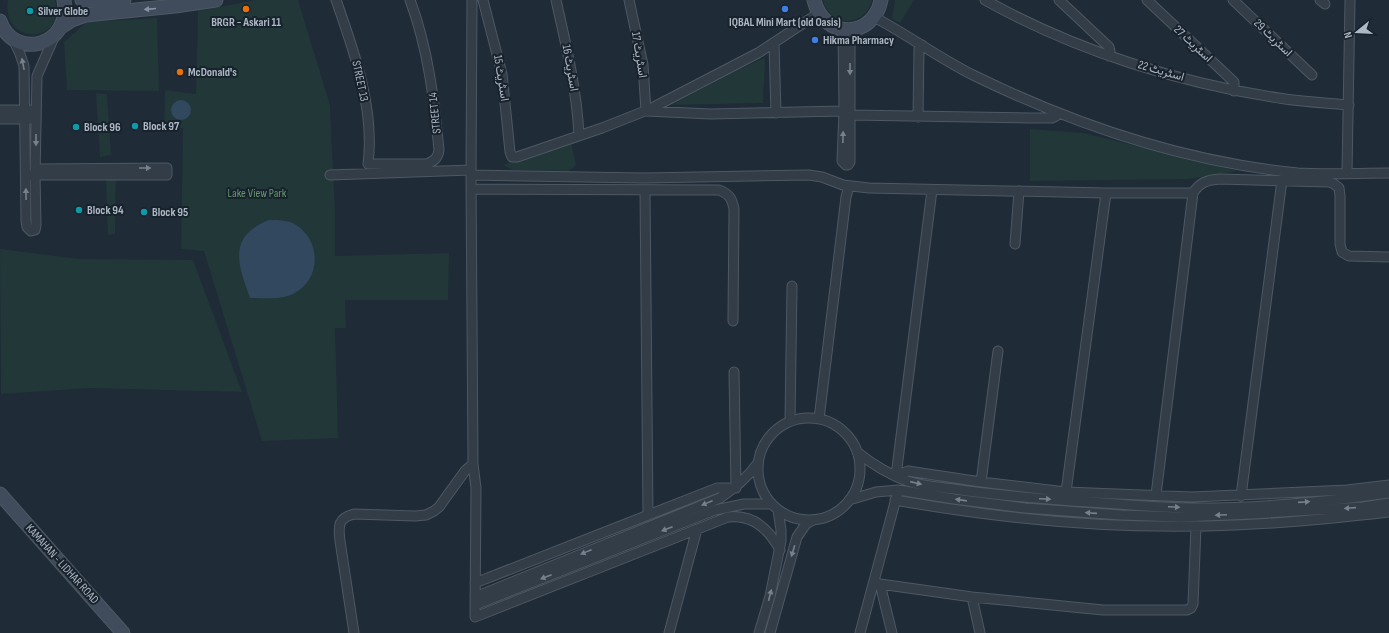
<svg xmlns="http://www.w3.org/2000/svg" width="1389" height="633" viewBox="0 0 1389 633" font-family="'Sofia Sans Condensed',Vazirmatn,sans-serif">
  <rect width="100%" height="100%" fill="#1f2b37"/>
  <path fill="#213738" d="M 8,0 L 55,0 C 66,47 0,45 8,0 Z
    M 256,0 L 298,0 L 330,105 L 335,211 L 335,256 L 449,253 L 448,300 L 345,300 L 346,328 L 335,328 L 338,438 L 262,441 L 204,251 L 181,249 L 183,128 L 164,127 L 165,90 L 196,94 L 198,11 Z
    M 823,0 L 872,0 C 865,28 829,28 823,0 Z
    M 895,0 L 914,0 L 900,23 L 892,19 Z
    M 157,18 L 159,91 L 67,90 L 64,42 L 87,22 Z
    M 764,58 L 765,60 L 763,103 L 671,105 L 736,71 Z
    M 96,93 L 107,94 L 111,155 L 100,157 Z
    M 1030,129 L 1084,133 L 1238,171 L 1189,179 L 1030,181 Z
    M 571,142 L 576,165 L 569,171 L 513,170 L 503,165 Z
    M 106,180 L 116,180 L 115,234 L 108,235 Z
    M 0,249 L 79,259 L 193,260 L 242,392 L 90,388 L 1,394 Z"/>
  <path fill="#31485f" d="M171 110a10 10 0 1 1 20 0a10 10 0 1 1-20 0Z
    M 269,220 C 279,220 288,220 296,225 C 322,241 321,281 293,294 C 280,300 264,298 250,298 C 238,264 227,237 269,220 Z"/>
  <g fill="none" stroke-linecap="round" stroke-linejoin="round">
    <defs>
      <path id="street" d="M 336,0 C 354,51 375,109 368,164 L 427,164 C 434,161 438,158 439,150 C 434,99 428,48 410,0
        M 483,0 L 502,74 L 510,152 L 512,157 L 517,157 L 602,128 L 650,109 L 758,53 L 819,13
        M 556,0 C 566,45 577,90 579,136
        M 629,0 L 643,65 L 646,111 L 711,114 L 844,111 L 850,115 L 1032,118 L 1052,118 L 1056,116 L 1057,112
        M 985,0 C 1076,51 1182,84 1285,99 C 1306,102 1328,103 1349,105
        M 1059,0 L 1109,47 L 1110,51 L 1109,56
        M 1147,0 L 1234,82 L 1234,91
        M 1233,0 L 1312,75
        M 1320,0 L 1325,4
        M 874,17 C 908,35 939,58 973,75 C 1075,125 1185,162 1298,173 C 1328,175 1359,173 1389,173
        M 843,29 L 844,111 L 842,161 L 846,165 L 848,165 L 850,162 L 850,30
        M 12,37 L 20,54 L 24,66 L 26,221 L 27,227 L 31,231 L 35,230 L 36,225 L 35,175 L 37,76 L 55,35
        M 774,43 L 776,113
        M 0,110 L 30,110
        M 918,117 L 919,49 L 922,45
        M 0,119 L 31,119
        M 1347,173 L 1350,0
        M 30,175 L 167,175 L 167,168 L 36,169
        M 330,175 L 471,170
        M 471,175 L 644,178 L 809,175 L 822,177 L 843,185 L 869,188 L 1106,193 L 1193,193 C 1200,182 1207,180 1220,179 L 1329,182 L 1334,184 L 1339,188 L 1340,196 L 1340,244 L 1342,252 L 1349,256 L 1389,257
        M 471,189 L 719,190 C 729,194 732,198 734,209 L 733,321
        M 645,190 L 648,515
        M 932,190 L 896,476 L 908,471 L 981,482 L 1066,492 L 1106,193
        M 1015,244 L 1019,191
        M758 469a51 51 0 1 1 102 0a51 51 0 1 1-102 0Z
        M 819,419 L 846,197 L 849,186
        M 790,421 L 792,286
        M 857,452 C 872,464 888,474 907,481 C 922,486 939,487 954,489 C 993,495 1032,498 1072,501 C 1113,503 1154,508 1196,508 C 1260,508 1326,502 1389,493
        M 473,464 L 476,488 L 475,617 L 728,517 C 753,514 769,529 780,550
        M 981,482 L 998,351
        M 1066,492 L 1192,497 L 1347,490 L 1389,485
        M 1156,495 L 1193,193
        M 1241,496 L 1282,180
        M 849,500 L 876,492 L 898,490 L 954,499 L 1025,508 L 1121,515 L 1180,517 L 1252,514 L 1363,507 L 1389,503
        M 895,500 C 1007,520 1122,530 1235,525 C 1287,523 1338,518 1389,512
        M 874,582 L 880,584 L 972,597 L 1103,610 L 1187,610 L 1191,608 L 1193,604 L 1196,526
        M 475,583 L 717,488 L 736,488 L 734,372
        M 880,584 L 892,633
        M 475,597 L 720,498 C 736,487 747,478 758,463
        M 972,597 L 980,633
        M 475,605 L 715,510 L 744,504 L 772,504
        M 354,633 L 340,541 C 338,526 338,518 354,514 L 415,516 L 426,515 L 434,511 L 439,507 L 465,471 L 473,464 L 471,175 L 472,0
        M 669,633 L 697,529
        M 759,633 L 770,596 L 781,541 L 781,530 L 778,510
        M 770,633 L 797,537 L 806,524 L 813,520
        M 860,633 L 897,495"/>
      <path id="secondary" d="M 82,0 L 106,2 L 124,0
        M 814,0 C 823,39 873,40 881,0
        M 0,21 C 13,60 72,48 64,0
        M 61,27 L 72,20 L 86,15 L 175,6 L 216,0
        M 0,494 L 123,633"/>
    </defs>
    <use href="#street" stroke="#4d5863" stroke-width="11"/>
    <use href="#secondary" stroke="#4d5863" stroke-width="15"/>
    <use href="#street" stroke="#323d48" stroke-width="9"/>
    <use href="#secondary" stroke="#404c5b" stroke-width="13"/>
  </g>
  <defs><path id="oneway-solid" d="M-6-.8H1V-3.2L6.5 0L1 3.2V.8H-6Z"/></defs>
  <use fill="#8692a0" href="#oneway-solid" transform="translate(150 9) rotate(175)"/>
  <g fill="#75818d">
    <use href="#oneway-solid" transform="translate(23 64) rotate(-101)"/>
    <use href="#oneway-solid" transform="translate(850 69) rotate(90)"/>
    <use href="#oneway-solid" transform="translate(843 137) rotate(-89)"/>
    <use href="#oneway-solid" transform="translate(36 140) rotate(90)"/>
    <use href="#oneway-solid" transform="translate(145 168)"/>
    <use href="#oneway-solid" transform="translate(26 194) rotate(-91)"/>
    <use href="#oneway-solid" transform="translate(916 483) rotate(13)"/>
    <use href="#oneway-solid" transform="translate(1045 499) rotate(3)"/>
    <use href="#oneway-solid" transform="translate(961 500) rotate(-172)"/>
    <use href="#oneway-solid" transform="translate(1304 502) rotate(-4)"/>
    <use href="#oneway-solid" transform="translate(707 503) rotate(158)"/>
    <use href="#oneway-solid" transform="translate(1174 507) rotate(2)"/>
    <use href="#oneway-solid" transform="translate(1350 508) rotate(176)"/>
    <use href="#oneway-solid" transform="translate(1091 513) rotate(-176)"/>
    <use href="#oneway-solid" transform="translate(1221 515) rotate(178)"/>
    <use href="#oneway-solid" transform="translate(667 529) rotate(159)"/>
    <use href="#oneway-solid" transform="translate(793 551) rotate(107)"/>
    <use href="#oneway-solid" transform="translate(586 552) rotate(158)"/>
    <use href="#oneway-solid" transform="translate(546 577) rotate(159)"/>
    <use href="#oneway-solid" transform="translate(770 595) rotate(-76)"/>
  </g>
  <g fill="#e8710a" stroke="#18222c" stroke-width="1.5">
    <circle cx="246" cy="9" r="4"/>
    <circle cx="180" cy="72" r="4"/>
  </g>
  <g fill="#3f7fe0" stroke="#18222c" stroke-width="1.5">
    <circle cx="785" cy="9" r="4"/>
    <circle cx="815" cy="40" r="4"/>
  </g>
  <g fill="#0f9aa8" stroke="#18222c" stroke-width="1.5">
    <circle cx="30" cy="11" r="4"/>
    <circle cx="135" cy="126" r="4"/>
    <circle cx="76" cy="127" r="4"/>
    <circle cx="79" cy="210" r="4"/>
    <circle cx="144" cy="212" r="4"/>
  </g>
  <g text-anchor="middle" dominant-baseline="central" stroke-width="4" stroke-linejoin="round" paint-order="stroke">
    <g font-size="12" font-weight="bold" fill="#acb8c5" stroke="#18222c" text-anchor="start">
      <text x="38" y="11">Silver Globe</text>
      <text x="246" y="22" text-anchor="middle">BRGR - Askari 11</text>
      <text x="785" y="22" text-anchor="middle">IQBAL Mini Mart (old Oasis)</text>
      <text x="823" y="40">Hikma Pharmacy</text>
      <text x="188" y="72">McDonald's</text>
      <text x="143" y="126">Block 97</text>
      <text x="84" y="127">Block 96</text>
      <text x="87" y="210">Block 94</text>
      <text x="152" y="212">Block 95</text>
    </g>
    <g font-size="12" fill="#acb8c5" stroke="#18222c">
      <text transform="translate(1273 38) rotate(44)">اسٹریٹ 29</text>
      <text transform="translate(1193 44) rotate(43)">اسٹریٹ 27</text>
      <text transform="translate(639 55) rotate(81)">اسٹریٹ 17</text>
      <text transform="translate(570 68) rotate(80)">اسٹریٹ 16</text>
      <text transform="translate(1161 71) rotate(16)">اسٹریٹ 22</text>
      <text transform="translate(501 78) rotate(81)">اسٹریٹ 15</text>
      <text transform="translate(360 81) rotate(78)">STREET 13</text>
      <text transform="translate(435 113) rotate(-96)">STREET 14</text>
      <text transform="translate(62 564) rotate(48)">KAMAHAN - LIDHAR ROAD</text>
    </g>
    <g font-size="12" fill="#63966b" stroke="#18222c">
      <text x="257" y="193">Lake View Park</text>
    </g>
  </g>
  <g transform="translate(1357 32) rotate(252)" stroke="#18222c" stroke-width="3" paint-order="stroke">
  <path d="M0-3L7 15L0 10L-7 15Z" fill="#acb8c5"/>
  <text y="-6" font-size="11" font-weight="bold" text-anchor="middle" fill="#acb8c5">N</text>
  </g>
</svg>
